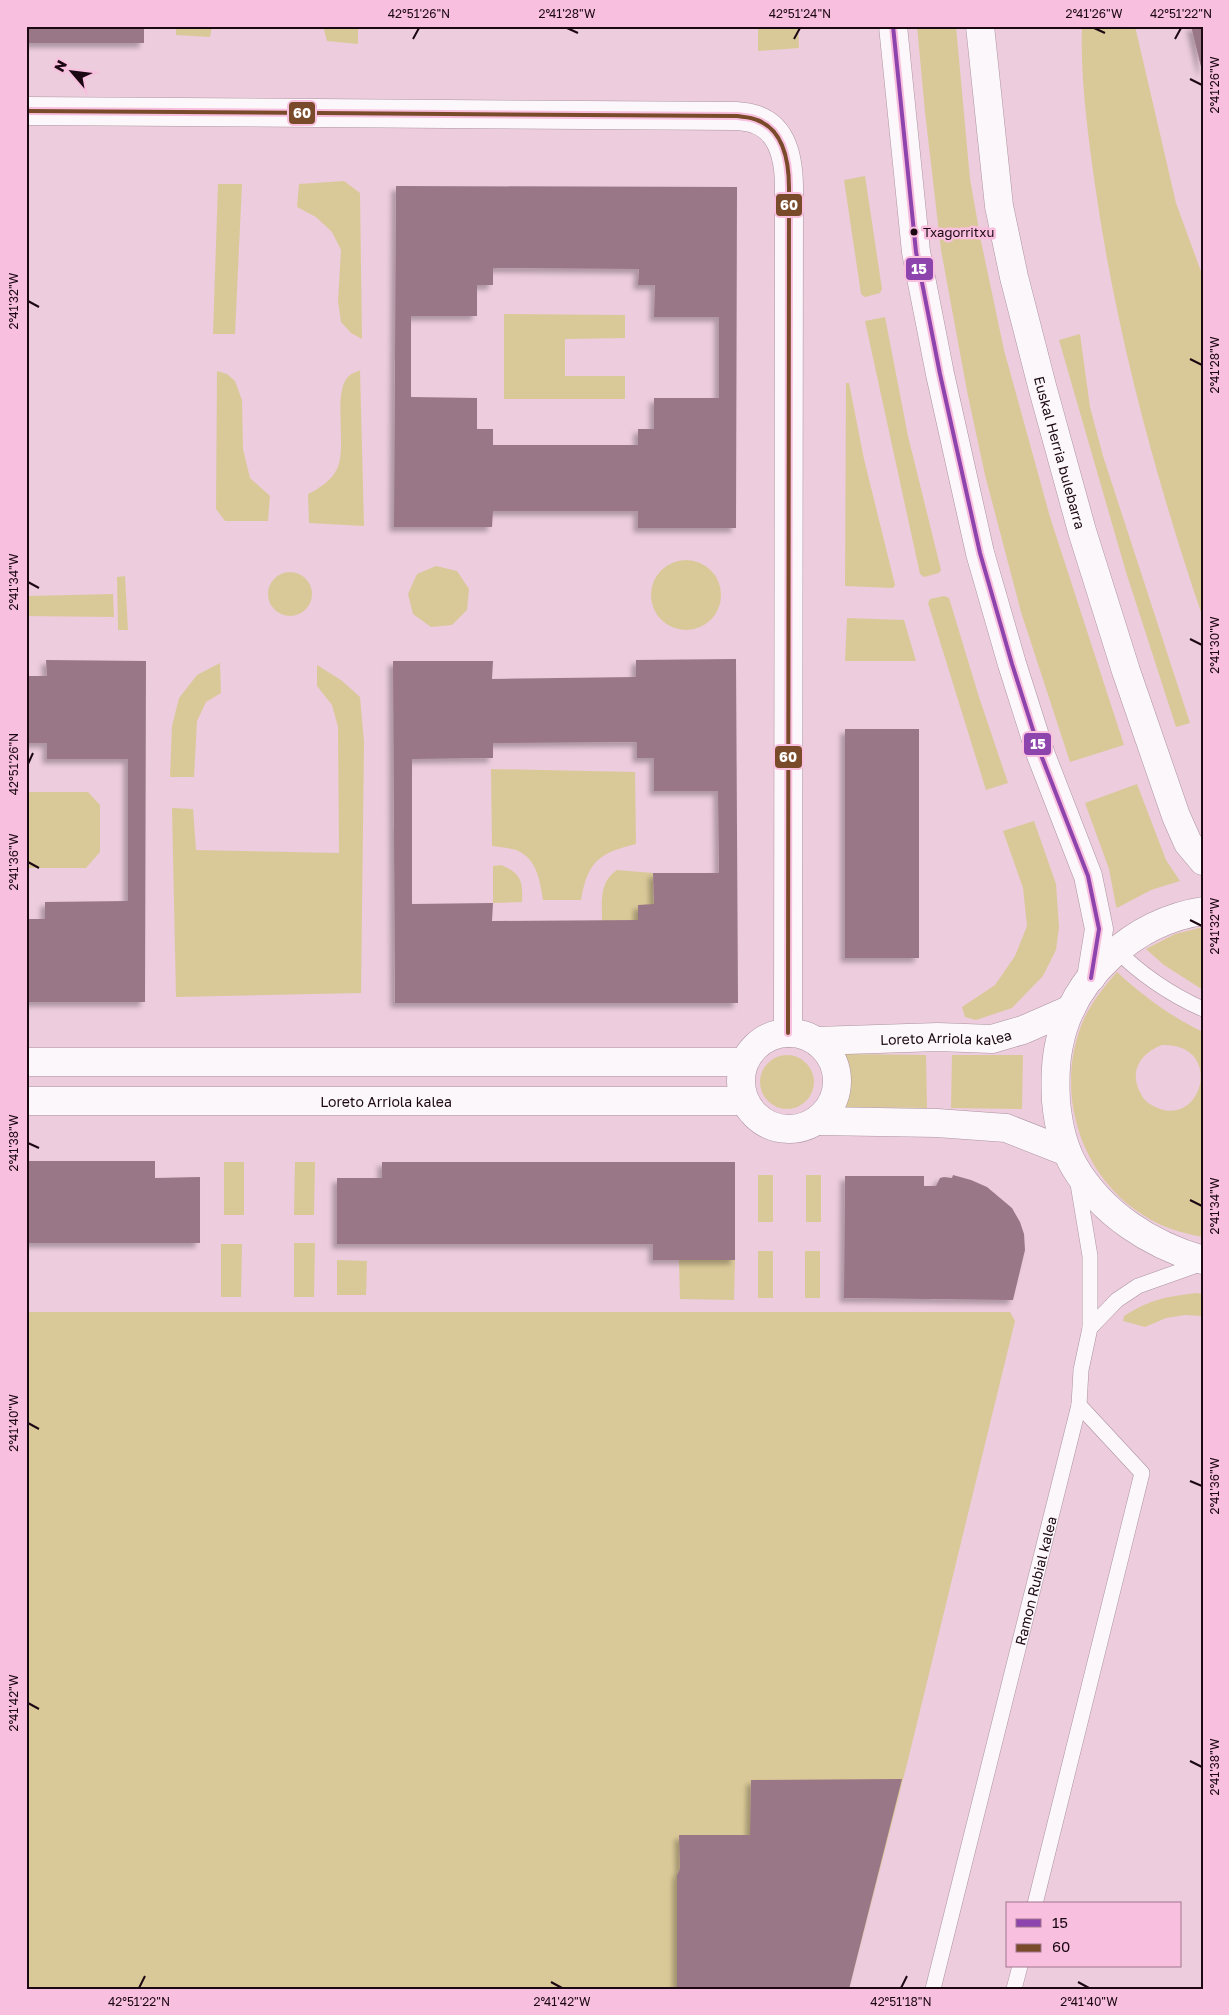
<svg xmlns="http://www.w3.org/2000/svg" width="1229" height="2015" viewBox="0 0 1229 2015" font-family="'Golos Text',sans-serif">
  <defs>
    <filter id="shadow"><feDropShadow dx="-4.5" dy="4.5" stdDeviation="2.5" flood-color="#0004"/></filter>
  </defs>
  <rect width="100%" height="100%" fill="#ecccdd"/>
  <path fill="#dac998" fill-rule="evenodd" d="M 176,26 L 212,26 L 210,37 L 176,35 Z
    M 323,26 L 358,26 L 358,44 L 327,41 Z
    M 758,26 L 798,26 L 799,48 L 758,51 Z
    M 917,26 L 956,26 L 970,179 L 981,241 L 1004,350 L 1050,517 L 1124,745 L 1070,762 L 1021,612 L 985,475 L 967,391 L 941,250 L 925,112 Z
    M 1082,26 L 1135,26 L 1176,203 L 1203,277 L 1203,618 C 1155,477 1116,332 1095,185 C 1088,135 1080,76 1082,26 Z
    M 865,176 L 882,289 L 880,293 L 865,297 L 861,294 L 844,180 Z
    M 344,181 L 360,193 L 362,339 L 351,333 L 341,322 L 338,301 L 341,250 L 332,232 L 316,217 L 297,207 L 299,184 Z
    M 218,184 L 242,184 L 235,334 L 213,334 Z
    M 504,314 L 625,315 L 625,338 L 565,339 L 565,376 L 625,376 L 625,399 L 504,399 Z
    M 885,317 L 908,436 L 941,570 L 939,573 L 924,577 L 920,574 L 865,321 Z
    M 1080,334 L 1090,407 L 1103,456 L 1190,723 L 1176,727 L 1126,572 L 1059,340 Z
    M 360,370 L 364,526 L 309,523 L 308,494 C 320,488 331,481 337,469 C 348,446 331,389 350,375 C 352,373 357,372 360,370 Z
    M 217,371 L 227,374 L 235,381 L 242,400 L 243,449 L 250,478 L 270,496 L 268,521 L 225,521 L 216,509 Z
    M 846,383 L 849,383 L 864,459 L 895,585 L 893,588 L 845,586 Z
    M651 595a35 35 0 1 1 70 0a35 35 0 1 1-70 0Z
    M 436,566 L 457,571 L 469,589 L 467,610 L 452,625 L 431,627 L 413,614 L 408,594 L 417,574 Z
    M268 594a22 22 0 1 1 44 0a22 22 0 1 1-44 0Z
    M 125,576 L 128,630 L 118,630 L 117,577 Z
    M 113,594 L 114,617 L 26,616 L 26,596 Z
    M 944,596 L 949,598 L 979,697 L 1008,783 L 986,790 L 928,603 L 930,599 Z
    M 847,618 L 904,620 L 916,661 L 845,661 Z
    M 220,663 L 221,693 L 206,702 L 197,721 L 194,777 L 170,777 L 172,726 L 179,698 L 197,675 Z
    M 317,665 L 341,680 L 360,697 L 364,742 L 361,993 L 176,997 L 172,808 L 193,809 L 196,850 L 339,853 L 338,727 L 332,705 L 317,686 Z
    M 491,769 L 635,772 L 636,844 C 599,853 588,861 581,900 L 543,900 C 540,881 537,858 516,850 C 509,848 500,847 492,846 Z
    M 1137,784 L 1166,860 L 1180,881 L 1151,890 L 1117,908 L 1116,906 L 1109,869 L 1085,803 Z
    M 26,792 L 88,792 L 100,805 L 100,852 L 86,868 L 26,868 Z
    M 1034,821 L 1056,884 L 1059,927 L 1056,950 L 1043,976 L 1012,1008 L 976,1020 L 965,1017 L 962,1007 L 995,985 L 1015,956 L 1027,926 L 1023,888 L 1003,831 Z
    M 501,865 C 521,873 523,881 522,902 L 493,903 L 493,866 Z
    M 617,870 L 653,873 L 654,904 L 638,920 L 602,921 C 602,901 599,882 617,870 Z
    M 1203,927 L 1203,990 L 1164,965 L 1146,949 L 1175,934 Z
    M 1117,972 C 1143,996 1170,1016 1203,1032 L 1203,1237 C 1181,1233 1161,1227 1143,1215 C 1079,1175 1054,1090 1083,1021 C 1091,1003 1104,987 1117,972 ZM 1162,1045 C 1223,1043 1204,1124 1160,1109 C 1153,1106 1146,1103 1142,1096 C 1128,1073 1139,1054 1162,1045 Z
    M 842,1054 L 926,1055 L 927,1108 L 843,1107 L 848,1075 Z
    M760 1082a27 27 0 1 1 54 0a27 27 0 1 1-54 0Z
    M 952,1055 L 1023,1055 L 1022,1109 L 951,1108 Z
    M 224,1162 L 244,1162 L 244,1215 L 224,1215 Z
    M 295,1162 L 315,1162 L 314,1215 L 294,1215 Z
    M 758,1175 L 773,1175 L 773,1222 L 758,1222 Z
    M 806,1175 L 821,1175 L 821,1222 L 806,1222 Z
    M 294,1243 L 315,1243 L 314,1297 L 294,1297 Z
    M 221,1244 L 242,1244 L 241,1297 L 221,1297 Z
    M 758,1251 L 773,1251 L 773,1298 L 758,1298 Z
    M 805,1251 L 820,1251 L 820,1298 L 805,1298 Z
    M 337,1260 L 367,1261 L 366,1295 L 337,1295 Z
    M 679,1260 L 735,1260 L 734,1300 L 680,1299 Z
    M 1196,1293 L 1203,1294 L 1203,1316 L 1185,1315 L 1166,1318 L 1145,1327 L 1123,1321 L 1124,1316 C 1151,1299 1165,1297 1196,1293 Z
    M 26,1312 L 1010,1312 L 1015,1321 L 908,1760 L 849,1989 L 26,1989 Z"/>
  <path fill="#9a7786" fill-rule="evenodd" filter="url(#shadow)" d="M 26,26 L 144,26 L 144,43 L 26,43 Z
    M 1191,26 L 1203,26 L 1203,71 L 1202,71 Z
    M 396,186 L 737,187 L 736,528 L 638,528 L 638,511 L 493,511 L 492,527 L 394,527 ZM 493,268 L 639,269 L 638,285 L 655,285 L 654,317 L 719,317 L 719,398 L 654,398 L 654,429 L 638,429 L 638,445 L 493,445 L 493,429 L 477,429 L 477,398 L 411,397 L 411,316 L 477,316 L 477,285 L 493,285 Z
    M 736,659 L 738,1003 L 395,1003 L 393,661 L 493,661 L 492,679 L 636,677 L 636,660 ZM 637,742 L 637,758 L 654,758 L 654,791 L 718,791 L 719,873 L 653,873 L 654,904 L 638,905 L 638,920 L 492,921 L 493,903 L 412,904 L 412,759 L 493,758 L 493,743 Z
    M 46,660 L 146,661 L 145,1002 L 26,1002 L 26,919 L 45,919 L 45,902 L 128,901 L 128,759 L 47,759 L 47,743 L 26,743 L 26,676 L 47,676 Z
    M 845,729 L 919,729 L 919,958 L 845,958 Z
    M 26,1161 L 155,1161 L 155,1178 L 200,1177 L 200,1243 L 26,1243 Z
    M 382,1162 L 735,1162 L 735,1260 L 653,1260 L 653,1244 L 337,1244 L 337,1178 L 382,1178 Z
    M 953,1175 L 971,1180 L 987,1187 L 1012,1208 L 1020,1222 L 1024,1234 L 1025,1250 L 1013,1300 L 844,1298 L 845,1176 L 924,1176 L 924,1186 L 936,1186 L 940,1178 L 944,1177 L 952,1178 Z
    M 902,1779 L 849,1989 L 677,1989 L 677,1875 L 680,1869 L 679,1835 L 750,1835 L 751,1780 Z"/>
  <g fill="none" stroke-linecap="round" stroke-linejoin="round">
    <defs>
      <g id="lane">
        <path d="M 1114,947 C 1137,972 1171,995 1203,1009"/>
        <path d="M 1090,1328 L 1117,1300 L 1138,1286 L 1203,1263"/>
        <path d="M 1035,1904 L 1142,1473 L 1079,1405"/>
        <path id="s1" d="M 933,1989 L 1079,1405 L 1081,1370 L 1090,1328 L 1090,1256 L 1077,1178"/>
        <path d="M 1014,1989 L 1020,1966"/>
      </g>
      <g id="street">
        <path d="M 26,111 L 737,116 C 743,117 751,117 757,120 C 784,130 789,163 789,188 L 788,1033"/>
        <circle cx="789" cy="1081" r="48"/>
        <path id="s2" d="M 816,1041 L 938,1037 L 992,1039 L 1023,1030 L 1071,1009"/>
        <path d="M 26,1062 L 744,1062"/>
        <path id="s3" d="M 26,1101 L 745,1101"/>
        <path d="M 818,1121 L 937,1123 L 1006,1128 L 1067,1152"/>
      </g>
      <g id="primary">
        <path d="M 893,26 L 916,252 L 940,374 L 980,553 L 1012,664 L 1041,755 L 1088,876 L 1099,929 L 1091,978"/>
        <path id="s4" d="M 980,26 L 999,206 L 1014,277 L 1042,386 L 1082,531 L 1126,671 L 1176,816 L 1188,843 L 1203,861"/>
        <path d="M 1203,911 C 1135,921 1072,977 1059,1045 C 1055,1063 1055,1082 1056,1101 C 1058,1123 1063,1147 1074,1166 C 1102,1214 1151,1245 1203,1260"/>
      </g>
    </defs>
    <use href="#lane" stroke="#ac94a0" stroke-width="16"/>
    <use href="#street" stroke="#ac94a0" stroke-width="29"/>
    <use href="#primary" stroke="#ac94a0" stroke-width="29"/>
    <use href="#lane" stroke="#fcf7fa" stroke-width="15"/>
    <use href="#street" stroke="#fcf7fa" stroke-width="28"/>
    <use href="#primary" stroke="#fcf7fa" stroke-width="28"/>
    <defs>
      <path id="bus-1" d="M 893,26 L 916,252 L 940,374 L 980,553 L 1012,664 L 1041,755 L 1088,876 L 1099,929 L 1091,978"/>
      <path id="bus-2" d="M 26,111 L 737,116 C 743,117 751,117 757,120 C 784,130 789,163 789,188 L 788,1033"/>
    </defs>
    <use href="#bus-1" stroke="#f9bfde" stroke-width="8"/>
    <use href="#bus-2" stroke="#f9bfde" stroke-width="8"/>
    <use href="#bus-1" stroke="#8e44ad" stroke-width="4"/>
    <use href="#bus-2" stroke="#7a4b2a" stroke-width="4"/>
  </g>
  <path fill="none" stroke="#1b0813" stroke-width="2" d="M 567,28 L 578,33M 1094,28 L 1105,33M 413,39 L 419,28M 794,39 L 800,28M 1175,39 L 1181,28M 1190,79 L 1202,85M 28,301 L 39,307M 1190,359 L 1202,365M 28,582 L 39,588M 1190,639 L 1202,645M 28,764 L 33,753M 28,862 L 39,868M 1190,920 L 1202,926M 28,1143 L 39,1148M 1190,1200 L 1202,1206M 28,1423 L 39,1429M 1190,1481 L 1202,1486M 28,1703 L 39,1709M 1190,1761 L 1202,1767M 551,1982 L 562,1988M 1078,1982 L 1089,1988M 139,1988 L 145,1976M 901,1988 L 907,1976"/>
  <circle fill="#1b0813" stroke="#f9bfde" stroke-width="2" cx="914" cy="232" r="4.5"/>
  <g text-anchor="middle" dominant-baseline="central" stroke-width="5" stroke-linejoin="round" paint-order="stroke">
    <g font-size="13" fill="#1b0813" stroke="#f9bfde" text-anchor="start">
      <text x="923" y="232">Txagorritxu</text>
    </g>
    <g font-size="14" fill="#1b0813" stroke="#f9bfde">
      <text stroke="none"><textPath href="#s4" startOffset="435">Euskal Herria bulebarra</textPath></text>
      <text stroke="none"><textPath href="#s2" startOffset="130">Loreto Arriola kalea</textPath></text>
      <text stroke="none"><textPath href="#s3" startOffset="360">Loreto Arriola kalea</textPath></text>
      <text stroke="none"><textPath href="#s1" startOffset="421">Ramon Rubial kalea</textPath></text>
    </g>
  </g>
  <g stroke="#f9bfde" stroke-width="2">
    <rect x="288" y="101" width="28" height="24" rx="5" fill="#7a4b2a"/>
    <rect x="775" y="193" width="28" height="24" rx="5" fill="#7a4b2a"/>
    <rect x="905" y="257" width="29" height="24" rx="5" fill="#8e44ad"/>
    <rect x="1023" y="732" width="29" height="24" rx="5" fill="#8e44ad"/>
    <rect x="774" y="745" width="29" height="24" rx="5" fill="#7a4b2a"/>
  </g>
  <g font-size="14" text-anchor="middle" font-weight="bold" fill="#fff">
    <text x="302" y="118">60</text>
    <text x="789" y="210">60</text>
    <text x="919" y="274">15</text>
    <text x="1038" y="749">15</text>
    <text x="788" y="762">60</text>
  </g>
  <rect width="1229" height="2015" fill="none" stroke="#f9bfde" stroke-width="55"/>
  <rect x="1006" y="1902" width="175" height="65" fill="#f9bfde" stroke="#a0768d"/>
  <rect x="1016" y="1919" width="25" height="8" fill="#8e44ad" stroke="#a0768d"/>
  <text x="1052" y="1928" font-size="15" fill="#1b0813">15</text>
  <rect x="1016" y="1944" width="25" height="8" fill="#7a4b2a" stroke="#a0768d"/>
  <text x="1052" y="1952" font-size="15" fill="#1b0813">60</text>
  <g transform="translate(72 72) rotate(298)" stroke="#f9bfde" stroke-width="4" paint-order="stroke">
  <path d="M0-4L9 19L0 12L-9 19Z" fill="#1b0813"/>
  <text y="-8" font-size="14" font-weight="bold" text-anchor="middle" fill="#1b0813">N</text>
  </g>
  <rect x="28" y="28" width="1174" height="1960" fill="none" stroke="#1b0813" stroke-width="2"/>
  <g font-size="12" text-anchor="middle" fill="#1b0813">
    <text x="419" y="18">42°51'26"N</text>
    <text x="567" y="18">2°41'28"W</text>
    <text x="800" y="18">42°51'24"N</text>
    <text x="1094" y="18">2°41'26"W</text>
    <text x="1181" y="18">42°51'22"N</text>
    <text transform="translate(1215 85) rotate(-90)" y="4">2°41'26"W</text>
    <text transform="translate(14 301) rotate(-90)" y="4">2°41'32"W</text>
    <text transform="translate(1215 365) rotate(-90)" y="4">2°41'28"W</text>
    <text transform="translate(14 582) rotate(-90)" y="4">2°41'34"W</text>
    <text transform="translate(1215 645) rotate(-90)" y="4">2°41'30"W</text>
    <text transform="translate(14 764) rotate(-90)" y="4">42°51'26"N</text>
    <text transform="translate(14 862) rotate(-90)" y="4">2°41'36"W</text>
    <text transform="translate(1215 926) rotate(-90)" y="4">2°41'32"W</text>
    <text transform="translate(14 1143) rotate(-90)" y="4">2°41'38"W</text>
    <text transform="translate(1215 1206) rotate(-90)" y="4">2°41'34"W</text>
    <text transform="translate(14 1423) rotate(-90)" y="4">2°41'40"W</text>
    <text transform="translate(1215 1486) rotate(-90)" y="4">2°41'36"W</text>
    <text transform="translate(14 1703) rotate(-90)" y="4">2°41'42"W</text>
    <text transform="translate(1215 1767) rotate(-90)" y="4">2°41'38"W</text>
    <text x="139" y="2006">42°51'22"N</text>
    <text x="562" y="2006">2°41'42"W</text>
    <text x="901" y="2006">42°51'18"N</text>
    <text x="1089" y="2006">2°41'40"W</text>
  </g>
</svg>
